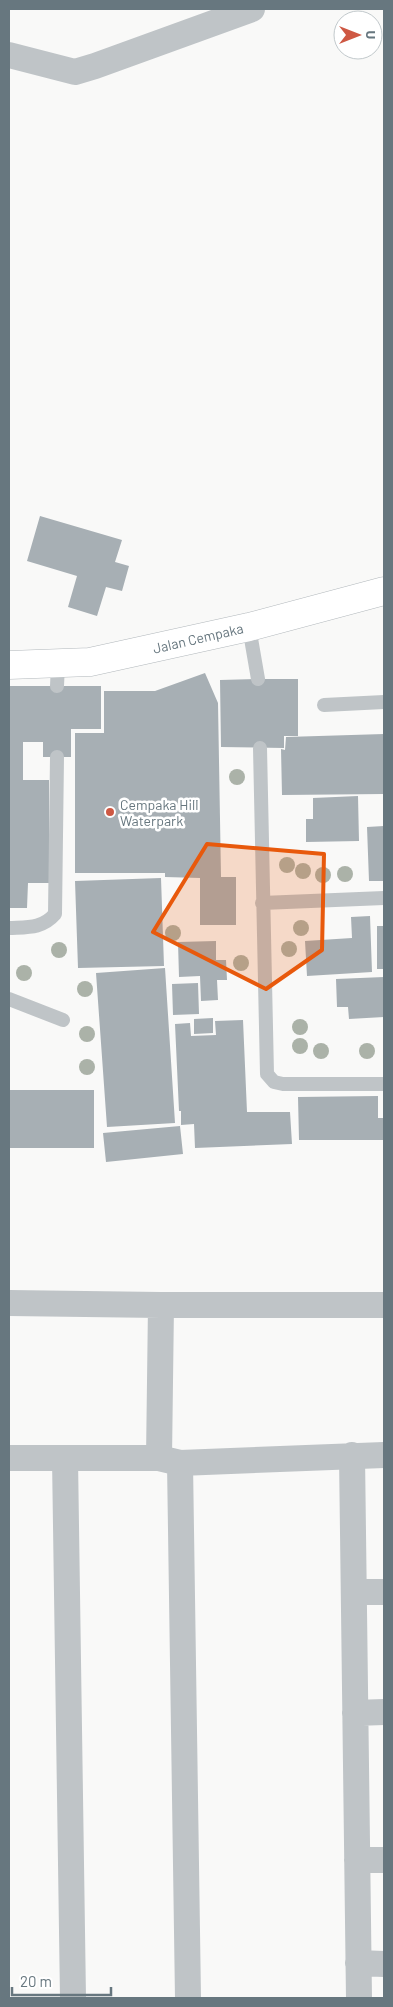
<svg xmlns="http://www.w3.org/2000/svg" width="393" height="2007" viewBox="0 0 393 2007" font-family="Barlow,sans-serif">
  <rect width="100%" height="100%" fill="#f9f9f8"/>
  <path fill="#a7afb4" d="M 40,516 L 122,540 L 115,562 L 129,566 L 122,591 L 106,587 L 97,616 L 68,607 L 77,576 L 27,561 Z
    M 205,673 L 218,703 L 221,877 L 236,877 L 236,925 L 200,925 L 200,878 L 165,877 L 165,873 L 75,873 L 75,733 L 104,733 L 104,691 L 155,691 Z
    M 258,679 L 298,679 L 298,736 L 284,736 L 284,748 L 221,747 L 220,680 Z
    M 9,686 L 101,686 L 101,729 L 71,729 L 71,757 L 43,757 L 43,742 L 23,742 L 23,780 L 49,780 L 49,883 L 28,883 L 27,908 L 9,908 Z
    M 384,734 L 384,794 L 282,795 L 281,749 L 285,750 L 286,737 Z
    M 358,796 L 359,841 L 306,842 L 306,819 L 313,819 L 313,798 Z
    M 384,826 L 384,881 L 369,881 L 367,827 Z
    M 161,878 L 164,966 L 78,968 L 75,881 Z
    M 370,916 L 372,972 L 307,976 L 305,941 L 352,938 L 351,917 Z
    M 377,926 L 384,926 L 384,969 L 377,969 Z
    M 216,941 L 216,960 L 226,960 L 227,980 L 217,980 L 218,1000 L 201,1001 L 200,976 L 179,977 L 178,942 Z
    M 165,968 L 175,1123 L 107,1127 L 96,973 Z
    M 384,977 L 384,1017 L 349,1019 L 348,1007 L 337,1007 L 336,979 Z
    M 198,983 L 199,1014 L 173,1015 L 172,984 Z
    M 213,1018 L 213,1033 L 194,1034 L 194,1019 Z
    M 243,1020 L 247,1112 L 290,1112 L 292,1144 L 195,1148 L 194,1124 L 181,1125 L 181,1111 L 179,1111 L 175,1024 L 190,1023 L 191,1036 L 216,1035 L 215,1021 Z
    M 9,1090 L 94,1090 L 94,1148 L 9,1148 Z
    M 378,1096 L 378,1118 L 384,1118 L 384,1140 L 299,1140 L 298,1097 Z
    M 180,1126 L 183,1154 L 106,1162 L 103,1133 Z"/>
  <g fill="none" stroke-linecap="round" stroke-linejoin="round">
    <defs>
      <path id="secondary" d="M 9,665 L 90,662 L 249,627 L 384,591"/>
    </defs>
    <use href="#secondary" stroke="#b2b8bc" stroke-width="29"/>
    <path stroke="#bfc4c7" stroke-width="14" d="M 249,627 L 258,679
      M 57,686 L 58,664
      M 324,705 L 384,702
      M 260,748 L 267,1074 L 274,1082 L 283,1084 L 384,1084
      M 262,903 L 384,898
      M 9,928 C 27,927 42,929 55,914 L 57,757
      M 9,999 L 63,1020"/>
    <path stroke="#bfc4c7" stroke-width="26" d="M 9,55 L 75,72 L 95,66 L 252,9
      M 9,1303 L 161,1305 L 384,1305
      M 352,1455 L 359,1998
      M 9,1458 L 159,1458 L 180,1463 L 384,1455
      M 65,1458 L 73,1998
      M 159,1458 L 161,1305
      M 180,1463 L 188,1998
      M 354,1592 L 384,1592
      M 355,1713 L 384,1712
      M 357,1860 L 384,1860
      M 358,1963 L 384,1964"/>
    <use href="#secondary" stroke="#fff" stroke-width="28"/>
  </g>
  <g fill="#abb2a8">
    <circle cx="237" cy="777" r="8"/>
    <circle cx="287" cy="865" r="8"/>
    <circle cx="303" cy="871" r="8"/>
    <circle cx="345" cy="874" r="8"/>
    <circle cx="323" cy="875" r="8"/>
    <circle cx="301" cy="928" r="8"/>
    <circle cx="173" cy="933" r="8"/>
    <circle cx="289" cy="949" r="8"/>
    <circle cx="59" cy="950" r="8"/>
    <circle cx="241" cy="963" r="8"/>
    <circle cx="24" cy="973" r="8"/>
    <circle cx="85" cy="989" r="8"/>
    <circle cx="300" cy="1027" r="8"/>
    <circle cx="87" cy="1034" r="8"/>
    <circle cx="300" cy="1046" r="8"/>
    <circle cx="321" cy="1051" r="8"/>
    <circle cx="367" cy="1051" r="8"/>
    <circle cx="87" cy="1067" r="8"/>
  </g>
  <path fill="#e8590c" fill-opacity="0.2" stroke="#e8590c" stroke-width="4" stroke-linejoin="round" d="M 207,844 L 324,854 L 322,950 L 266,989 L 153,932 Z"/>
  <circle fill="#ce5843" stroke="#fff" stroke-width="2" cx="110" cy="812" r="5"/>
  <g text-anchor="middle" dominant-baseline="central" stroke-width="5" stroke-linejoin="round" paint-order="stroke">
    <g font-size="14" fill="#67777f" stroke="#fff">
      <text transform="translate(198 638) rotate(-13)">Jalan Cempaka</text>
    </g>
    <g font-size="14" fill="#67777f" stroke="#fff" text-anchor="start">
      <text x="120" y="804">Cempaka Hill<tspan x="120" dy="16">Waterpark</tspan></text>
    </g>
  </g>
  <rect width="393" height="2007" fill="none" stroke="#67777f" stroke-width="20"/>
  <g transform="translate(358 35) rotate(90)"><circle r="24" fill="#ffffff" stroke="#c2c9cc"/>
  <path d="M0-4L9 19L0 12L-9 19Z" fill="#ce5843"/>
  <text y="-8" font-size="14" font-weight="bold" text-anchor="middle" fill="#67777f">U</text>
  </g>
  <path d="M12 1987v8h99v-8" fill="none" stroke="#67777f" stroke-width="2.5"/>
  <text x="20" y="1987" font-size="15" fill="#67777f" stroke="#ffffff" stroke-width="4" paint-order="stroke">20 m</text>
</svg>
